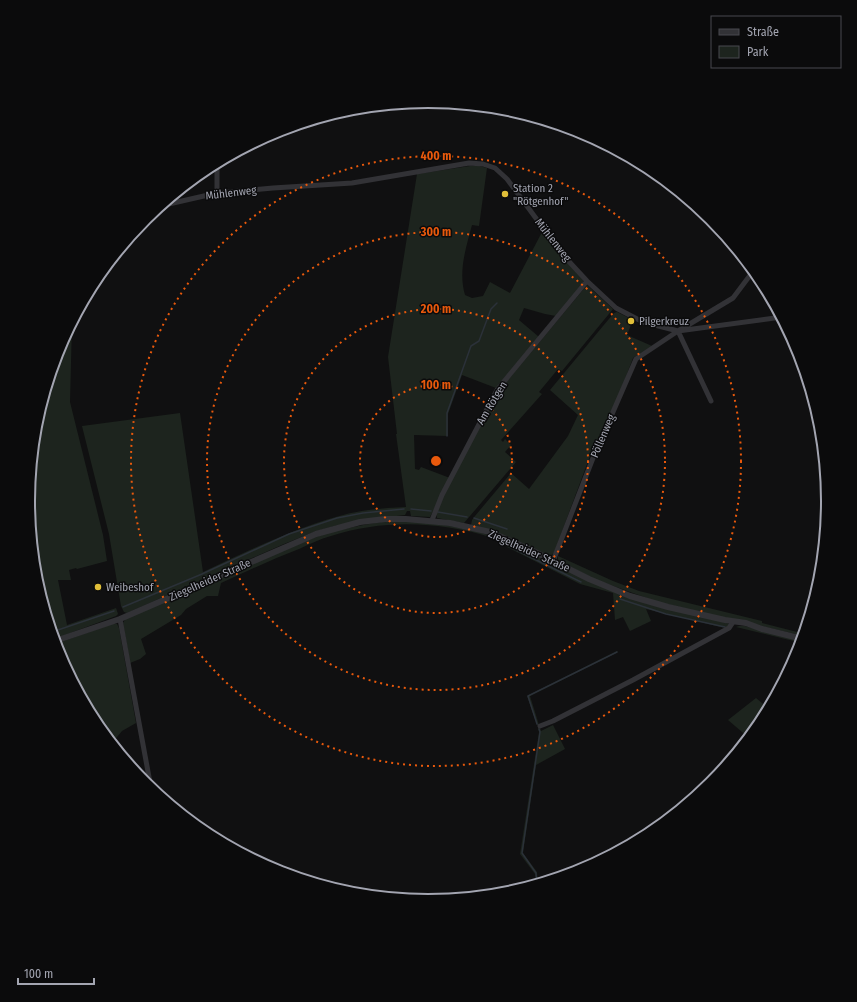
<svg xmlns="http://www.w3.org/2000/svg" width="857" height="1002" viewBox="0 0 857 1002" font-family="'Fira Sans Condensed',sans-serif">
  <rect width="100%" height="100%" fill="#101011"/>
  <path fill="#1d241e" d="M 470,166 L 479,166 L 487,168 L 479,226 L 472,225 C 466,248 458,271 465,295 L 472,298 L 483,296 L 490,282 L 510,293 L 541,234 L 543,232 L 583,280 L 583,283 L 556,316 L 545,314 L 524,308 L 519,320 L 539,337 L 496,388 L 462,375 L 448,414 L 448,436 L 414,435 L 415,469 L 419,470 L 421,467 L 450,478 L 430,517 L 411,516 L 410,511 L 407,511 L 405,515 L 363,520 L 334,526 L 314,532 L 284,544 L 127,613 L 124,612 L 121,606 L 109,534 L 82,426 L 180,413 L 203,572 C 246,552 290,530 336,517 C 358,510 383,508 406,507 L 396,434 L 397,434 L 388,357 L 417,174 Z
    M 587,285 L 613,309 L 562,371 L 558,369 L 539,392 L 542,394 L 501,440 L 503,442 L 505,439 L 511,445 L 505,452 L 516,462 L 464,523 L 437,518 L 436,513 L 443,496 L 498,392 Z
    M 617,312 L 633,320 L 627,335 L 652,346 L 633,358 L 619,395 L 590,456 L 554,553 L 550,556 L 509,537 L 471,525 L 472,520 L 475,516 L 511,473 L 529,489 L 568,436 L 578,415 L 550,390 L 603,326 L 614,313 Z
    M 72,323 L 70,402 L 103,535 L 107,561 L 77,569 L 76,568 L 69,570 L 71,580 L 58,580 L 67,625 L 116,608 L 118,614 L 116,616 L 54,639 L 36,579 L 28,501 L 36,423 L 59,348 Z
    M 388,521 C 423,521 460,525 494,537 L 493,538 C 441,521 383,519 331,536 C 320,539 310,544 299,549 C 273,559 247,571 221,583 L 218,596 L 207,596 L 186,609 L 181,615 L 141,639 L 146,654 L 140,659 L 130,663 L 123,623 L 126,618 L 313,538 C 338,529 362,525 388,521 Z
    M 499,538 L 515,545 L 601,586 L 726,623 L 729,624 L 729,626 L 725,628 L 646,609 L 651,621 L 630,631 L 623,617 L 615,620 L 613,593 L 580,584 L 507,547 L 496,539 Z
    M 558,556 L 613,581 L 639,591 L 762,621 L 762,623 L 805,634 L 804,636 L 761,626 L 744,620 L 730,619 L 658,602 L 594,579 L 558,560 Z
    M 112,624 L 117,624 L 119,628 L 136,723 L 122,731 L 112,743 L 95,723 L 58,654 L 55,644 Z
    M 739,626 L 745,626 L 803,641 L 802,643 L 736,627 Z
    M 617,651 L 618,652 L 530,696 L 539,725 L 537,725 L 527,696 Z
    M 756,698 L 769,709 L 761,724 L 749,738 L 728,720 Z
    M 553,725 L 565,749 L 536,765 L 523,853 L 537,872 L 538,884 L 536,885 L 535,874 L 520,854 L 539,732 L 538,728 L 540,728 L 541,731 Z"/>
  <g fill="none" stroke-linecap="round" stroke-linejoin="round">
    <path stroke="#2b3139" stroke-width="1.5" d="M 447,436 L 447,413 L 471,346 L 479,341 L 491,309 L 497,303
      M 411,509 L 431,511
      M 438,512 L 467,517
      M 474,518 L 507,529
      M 510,547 L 581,582
      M 620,599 L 666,614 L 725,627
      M 123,607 L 202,574 L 289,534 L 337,518 L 363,513 L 404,509
      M 52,632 L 114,611
      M 537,724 L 528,696 L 617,652
      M 537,885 L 536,873 L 522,853 L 540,732 L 539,729"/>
    <path stroke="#323236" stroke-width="5" d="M 217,162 L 217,193
      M 160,206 L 217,193 L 273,188 L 352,183 L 469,163 L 483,164 L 495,168 L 507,179 L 563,255 L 587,281 L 616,308 L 643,322 L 678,331 L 782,317
      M 678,331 L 711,401
      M 432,520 L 442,495 L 497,390 L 587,281
      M 553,561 L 593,458 L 636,359 L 678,331 L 733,298 L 754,270
      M 120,619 L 151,788
      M 540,726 L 553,721 L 633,680 L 729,628 L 733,622"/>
    <path stroke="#323236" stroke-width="6" d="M 55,641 L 120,619 L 316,534 L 360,522 L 385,519 L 406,519 L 450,523 L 490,532 L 529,549 L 589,579 L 630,596 L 668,607 L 725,620 L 746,623 L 762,629 L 803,639"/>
  </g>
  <g fill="none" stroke="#e8590c" stroke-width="2" stroke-dasharray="2 4">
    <circle cx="436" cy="461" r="76"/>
    <circle cx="436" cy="461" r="152"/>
    <circle cx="436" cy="461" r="229"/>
    <circle cx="436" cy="461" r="305"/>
  </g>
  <g fill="#e1bf39" stroke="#0b0b0c" stroke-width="1.5">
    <circle cx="505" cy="194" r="4"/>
    <circle cx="631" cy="321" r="4"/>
    <circle cx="98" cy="587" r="4"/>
  </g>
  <g text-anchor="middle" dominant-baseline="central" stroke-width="3" stroke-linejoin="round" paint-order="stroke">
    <g font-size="11" fill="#a3a5b1" stroke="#0b0b0c" text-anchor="start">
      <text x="513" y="188">Station 2<tspan x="513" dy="13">"Rötgenhof"</tspan></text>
      <text x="639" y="321">Pilgerkreuz</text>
      <text x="106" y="587">Weibeshof</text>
    </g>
    <g font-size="11" fill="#a3a5b1" stroke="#0b0b0c">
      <text transform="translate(231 193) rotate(-7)">Mühlenweg</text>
      <text transform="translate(553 240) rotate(52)">Mühlenweg</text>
      <text transform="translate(492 403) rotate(-59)">Am Rötgen</text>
      <text transform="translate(603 436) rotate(-67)">Pöllenweg</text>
      <text transform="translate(529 551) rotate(24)">Ziegelheider Straße</text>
      <text transform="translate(210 580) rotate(-24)">Ziegelheider Straße</text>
    </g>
  </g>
  <path d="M0 0H857V1002H0ZM35 501a393 393 0 1 1 786 0a393 393 0 1 1-786 0Z" fill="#0b0b0c" fill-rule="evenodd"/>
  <path fill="none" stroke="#a3a5b1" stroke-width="2" d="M35 501a393 393 0 1 1 786 0a393 393 0 1 1-786 0Z"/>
  <circle cx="436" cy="461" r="6" fill="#e8590c" stroke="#0b0b0c" stroke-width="2"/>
  <g font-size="12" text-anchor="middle" font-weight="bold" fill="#e8590c" stroke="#0b0b0c" stroke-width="3" stroke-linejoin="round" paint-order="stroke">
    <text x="436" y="160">400 m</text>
    <text x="436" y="236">300 m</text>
    <text x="436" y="313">200 m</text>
    <text x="436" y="389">100 m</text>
  </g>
  <rect x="711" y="16" width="130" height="52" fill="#0b0b0c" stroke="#48494e"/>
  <rect x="719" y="29" width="20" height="6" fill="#323236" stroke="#48494e"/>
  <text x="747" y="36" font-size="12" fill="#a3a5b1">Straße</text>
  <rect x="719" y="46" width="20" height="12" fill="#1d241e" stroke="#48494e"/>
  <text x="747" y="56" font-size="12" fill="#a3a5b1">Park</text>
  <path d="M18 978v6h76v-6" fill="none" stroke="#a3a5b1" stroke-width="2"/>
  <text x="24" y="978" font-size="12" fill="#a3a5b1" stroke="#0b0b0c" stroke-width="3" paint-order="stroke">100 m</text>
</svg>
